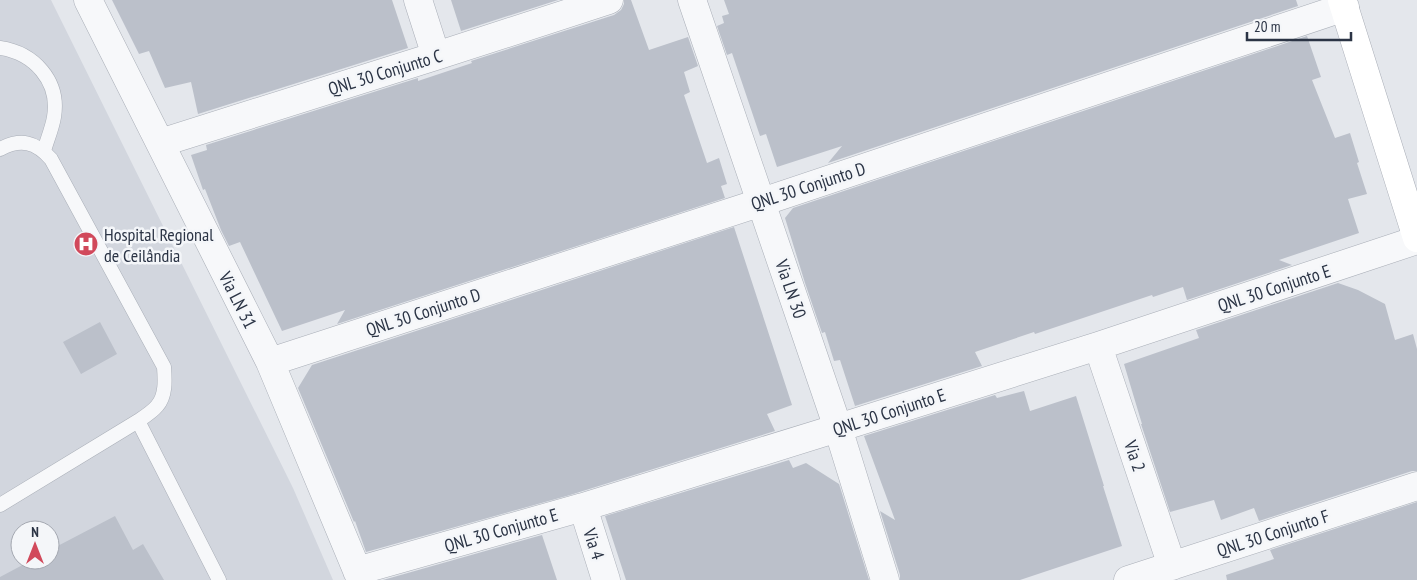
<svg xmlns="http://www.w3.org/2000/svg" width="1417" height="580" viewBox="0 0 1417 580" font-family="'PT Sans Narrow',sans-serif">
  <rect width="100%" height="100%" fill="#e4e7ec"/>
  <path fill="#d2d6de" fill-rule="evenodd" d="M 0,0 L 51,0 L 293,488 L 333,580 L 0,580 ZM 20,530 L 50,530 L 50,560 L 20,560 Z"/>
  <path fill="#bbc0ca" d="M 112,0 L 392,0 L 408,48 L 198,114 L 191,82 L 165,88 L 149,51 L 139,54 Z
    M 451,0 L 558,0 L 461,31 Z
    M 624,0 L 631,0 L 649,50 L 688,37 L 698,66 L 684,72 L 690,92 L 684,95 L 707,163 L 719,158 L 727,184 L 721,186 L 725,198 L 337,324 L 345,310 L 282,331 L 240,242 L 229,246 L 221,230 L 205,189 L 203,190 L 191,155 L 207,150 L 206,145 L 418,78 L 418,81 L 472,63 L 471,61 L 614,15 L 621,10 L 624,4 Z
    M 724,0 L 1296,0 L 1298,6 L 828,163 L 842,146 L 777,167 L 766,134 L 760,136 L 732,53 L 727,55 L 717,26 L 724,23 L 722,16 L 729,14 Z
    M 1307,36 L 1321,77 L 1312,80 L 1335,138 L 1350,133 L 1359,162 L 1357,163 L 1367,194 L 1348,199 L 1359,233 L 1279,260 L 1292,265 L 1187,300 L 1183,287 L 1153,297 L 1152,295 L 1035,334 L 1034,332 L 975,352 L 982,366 L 855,406 L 840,360 L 834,361 L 825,332 L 822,333 L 805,283 L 785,218 L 793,208 Z
    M 734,227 L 792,405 L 767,414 L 775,431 L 570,495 L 366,552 L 355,521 L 354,522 L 298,388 L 312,365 Z
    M 1338,283 L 1358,290 L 1385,304 L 1395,340 L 1413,334 L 1417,349 L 1417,471 L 1412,471 L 1259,521 L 1254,508 L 1221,520 L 1214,500 L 1170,512 L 1141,424 L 1142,424 L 1124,364 L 1199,338 L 1196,330 Z
    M 100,322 L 117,354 L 81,374 L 63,342 Z
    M 1024,391 L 1030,411 L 1076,396 L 1104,486 L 1103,486 L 1122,546 L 1020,580 L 900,580 L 900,575 L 880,511 L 895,520 L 864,436 L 995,395 L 997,398 Z
    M 789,460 L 793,468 L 806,463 L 839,484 L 869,580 L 626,580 L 605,516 Z
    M 1417,502 L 1417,580 L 1227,580 L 1226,575 L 1274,559 L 1270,550 Z
    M 115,516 L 133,550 L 143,544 L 164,580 L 0,580 L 0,577 L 32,560 L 50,560 L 50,550 Z
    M 542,535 L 557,580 L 383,580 Z"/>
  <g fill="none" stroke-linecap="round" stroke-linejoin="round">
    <defs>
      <path id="lane" d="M 0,48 C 34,53 60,81 54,117 C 52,129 47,140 44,151
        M 0,149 C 21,138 36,142 51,159 L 164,367 C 165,380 166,396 157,406 C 152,412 144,417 138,421 L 0,505
        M 138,421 L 219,580"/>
      <path id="street" d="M 88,0 L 270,362 L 361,580
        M 418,0 L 436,56
        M 692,0 L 838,428 L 885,580
        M 160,143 L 436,56 L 609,0
        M 1098,346 L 1172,566
        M 270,362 L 762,202 L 1345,7
        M 583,507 L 606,580
        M 357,571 L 583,507 L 838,428 L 1098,346 L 1417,240
        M 1128,580 L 1417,486"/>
      <path id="secondary" d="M 1342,0 L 1417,238"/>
    </defs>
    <use href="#lane" stroke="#a9aeb7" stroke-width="15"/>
    <use href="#street" stroke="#a9aeb7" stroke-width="29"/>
    <use href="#secondary" stroke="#a9aeb7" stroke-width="29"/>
    <use href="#lane" stroke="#f7f8fa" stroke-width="14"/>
    <use href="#street" stroke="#f7f8fa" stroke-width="28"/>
    <use href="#secondary" stroke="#fff" stroke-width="28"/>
  </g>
  <defs>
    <symbol id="hospital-disc" viewBox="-11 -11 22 22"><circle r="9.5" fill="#d1495b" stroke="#f4f6f9"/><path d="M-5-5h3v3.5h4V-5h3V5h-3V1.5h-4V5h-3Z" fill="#fff"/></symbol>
  </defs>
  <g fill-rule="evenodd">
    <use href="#hospital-disc" x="72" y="230" width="28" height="28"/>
  </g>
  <g text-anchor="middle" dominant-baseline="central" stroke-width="5" stroke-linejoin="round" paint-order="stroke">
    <g font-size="18" fill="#2b3445" stroke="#f4f6f9">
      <text transform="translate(385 72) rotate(-17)">QNL 30 Conjunto C</text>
      <text transform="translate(808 186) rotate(-18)">QNL 30 Conjunto D</text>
      <text transform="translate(1274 288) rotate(-18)">QNL 30 Conjunto E</text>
      <text transform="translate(791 289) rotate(71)">Via LN 30</text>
      <text transform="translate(238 300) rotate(63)">Via LN 31</text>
      <text transform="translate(423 312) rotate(-18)">QNL 30 Conjunto D</text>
      <text transform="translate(889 412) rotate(-18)">QNL 30 Conjunto E</text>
      <text transform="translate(1135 456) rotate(71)">Via 2</text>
      <text transform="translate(501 530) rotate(-16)">QNL 30 Conjunto E</text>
      <text transform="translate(1273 533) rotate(-18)">QNL 30 Conjunto F</text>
      <text transform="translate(594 544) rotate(72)">Via 4</text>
    </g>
    <g font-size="18" fill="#2b3445" stroke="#f4f6f9" text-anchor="start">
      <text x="104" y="234">Hospital Regional<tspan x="104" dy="21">de Ceilândia</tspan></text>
    </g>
  </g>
  <g transform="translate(35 545)"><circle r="24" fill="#f4f6f9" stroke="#a4a8b1"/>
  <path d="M0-4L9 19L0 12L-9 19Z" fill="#d1495b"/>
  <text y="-8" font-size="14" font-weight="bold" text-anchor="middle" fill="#2b3445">N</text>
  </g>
  <path d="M1247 32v8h104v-8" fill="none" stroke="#2b3445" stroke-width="2.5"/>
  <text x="1254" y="32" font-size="15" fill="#2b3445" stroke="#f4f6f9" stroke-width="4" paint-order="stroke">20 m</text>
</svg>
